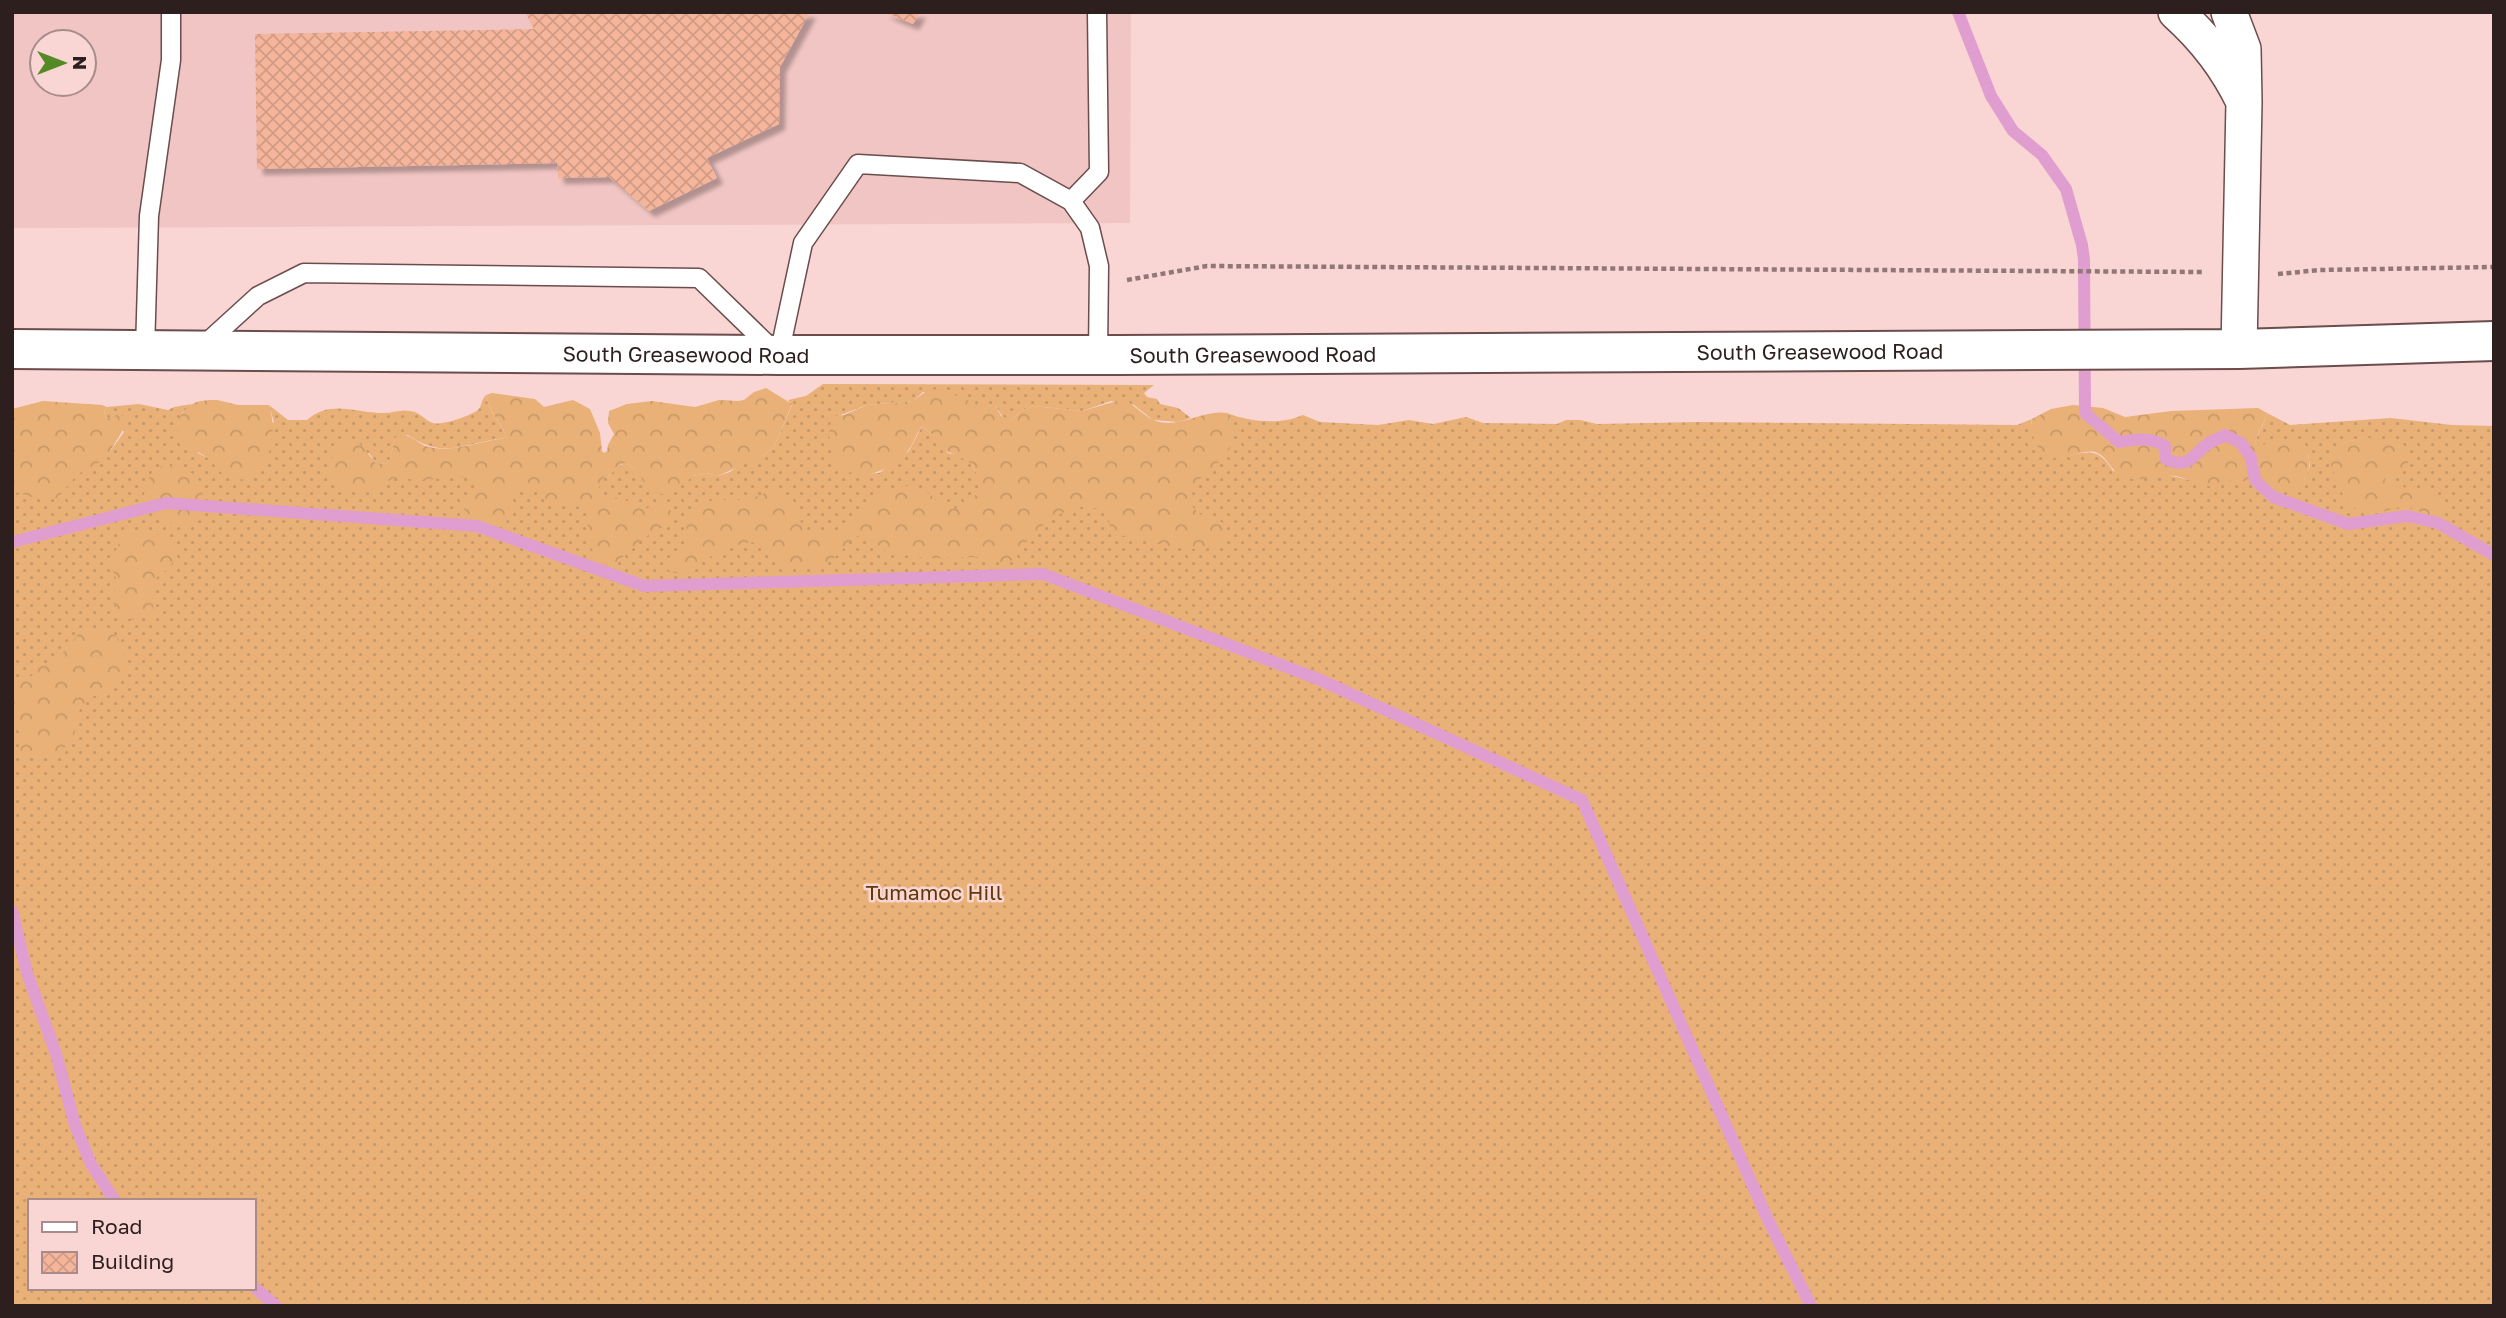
<svg xmlns="http://www.w3.org/2000/svg" width="2506" height="1318" viewBox="0 0 2506 1318" font-family="'Golos Text',sans-serif">
  <defs>
    <pattern id="grass-dots" width="8" height="8" patternUnits="userSpaceOnUse" patternTransform="scale(1.75)"><rect width="8" height="8" fill="#e9b178"/><path d="M2 2h.1M6 6h.1" fill="none" stroke="#c89867" stroke-width="1.8" stroke-linecap="round"/></pattern>
    <pattern id="forest-crowns" width="20" height="18" patternUnits="userSpaceOnUse" patternTransform="scale(1.75)"><rect width="20" height="18" fill="#e9b178"/><path d="M2 6a3 3 0 1 1 6 0M12 15a3 3 0 1 1 6 0" fill="none" stroke="#c89867"/></pattern>
    <pattern id="building-cross-hatch" width="8" height="8" patternUnits="userSpaceOnUse" patternTransform="scale(1.75)"><rect width="8" height="8" fill="#f5b59b"/><path d="M0 0l8 8M0 8l8-8" fill="none" stroke="#d29b85"/></pattern>
    <filter id="shadow"><feDropShadow dx="6" dy="6" stdDeviation="2" flood-color="#0004"/></filter>
  </defs>
  <rect width="100%" height="100%" fill="#f9d5d4"/>
  <path fill="#f1c5c3" fill-rule="evenodd" d="M 12,12 L 1131,12 L 1130,223 L 12,228 ZM 42,42 L 84,42 L 84,84 L 42,84 Z"/>
  <path fill="url(#grass-dots)" fill-rule="evenodd" d="M 823,384 L 1154,385 L 1144,393 L 1147,397 L 1157,399 L 1160,404 L 1178,408 L 1191,418 L 1178,422 L 1153,420 L 1134,405 L 1111,401 L 1082,411 L 1033,406 L 1021,411 L 1012,420 C 1001,419 1001,413 995,405 L 976,405 L 941,391 L 923,392 L 913,401 L 867,405 L 838,416 L 855,474 L 879,473 L 909,451 L 922,426 L 933,435 L 948,453 C 963,456 970,460 977,474 L 1205,472 L 1215,465 L 1233,434 L 1227,413 C 1249,422 1281,425 1303,415 L 1320,422 L 1378,425 L 1409,420 L 1433,424 L 1466,417 L 1483,423 L 1557,424 L 1566,420 L 1580,420 L 1597,424 L 1699,422 L 2017,425 L 2032,419 L 2031,424 L 2060,458 C 2086,452 2098,445 2113,471 C 2138,474 2167,473 2189,480 L 2304,480 L 2310,466 L 2308,454 L 2277,441 L 2265,446 L 2256,446 C 2254,435 2265,425 2267,413 L 2290,425 L 2391,418 L 2452,425 L 2494,426 L 2494,1306 L 12,1306 L 12,475 L 78,474 L 109,453 L 124,432 L 116,415 L 107,418 L 104,412 L 107,407 L 139,404 L 168,410 L 174,407 L 192,404 L 182,413 L 198,453 L 208,458 L 274,422 L 269,405 L 288,420 L 307,420 C 330,399 356,413 384,413 C 393,413 401,409 410,411 C 421,412 425,421 433,423 C 442,426 473,415 479,409 C 482,405 481,400 486,395 C 489,412 499,421 506,435 L 505,438 C 464,442 446,461 408,435 L 395,438 L 390,459 L 386,464 L 376,463 L 369,453 L 329,475 L 609,476 L 616,468 L 625,463 L 636,470 L 693,476 L 706,473 L 718,476 L 730,472 L 740,464 L 764,455 L 774,447 L 792,405 L 788,400 L 806,396 ZM 2364,437 L 2393,472 L 2386,476 L 2340,444 ZM 30,1201 L 254,1201 L 254,1288 L 30,1288 Z"/>
  <path fill="url(#forest-crowns)" d="M 766,388 L 792,404 L 774,447 L 764,455 L 718,476 L 706,473 L 693,476 L 674,492 L 661,494 L 649,490 L 636,470 L 625,463 C 615,465 613,476 604,478 L 598,489 L 608,497 L 621,498 L 643,509 L 668,503 L 672,515 L 666,525 L 644,538 L 617,562 L 605,565 C 584,548 589,532 587,507 L 563,505 L 547,500 L 539,491 L 523,488 L 511,490 L 506,526 C 490,525 473,522 463,508 C 467,499 473,496 475,486 L 469,477 L 419,480 L 395,478 L 383,483 L 375,492 C 357,493 342,492 329,480 L 331,459 L 348,440 L 360,444 L 376,463 L 386,464 L 390,459 L 395,438 C 409,429 416,444 429,447 C 455,453 479,441 505,438 L 506,435 C 499,420 489,412 486,395 L 492,393 L 535,399 L 544,407 L 573,400 L 590,409 L 600,433 L 602,451 L 604,453 L 607,451 L 608,445 L 614,434 L 608,423 L 609,411 L 627,404 L 652,401 L 695,407 L 719,400 L 738,401 L 744,400 L 754,392 Z
    M 929,389 C 953,389 969,407 995,405 L 1001,416 L 1012,420 L 1021,411 L 1033,406 L 1082,411 L 1124,399 C 1134,405 1145,417 1156,421 C 1180,429 1203,409 1227,413 C 1229,420 1233,428 1233,435 C 1232,468 1190,468 1191,505 L 1199,514 L 1222,522 L 1225,534 C 1220,541 1217,546 1208,548 C 1190,553 1140,539 1120,535 L 1110,527 L 1108,515 C 1081,492 1042,522 1024,545 C 1018,554 1016,559 1005,564 L 978,557 L 927,558 L 890,554 L 870,539 L 857,536 C 846,543 840,556 829,561 C 823,564 792,571 787,568 C 772,561 768,536 742,544 C 734,546 725,549 717,553 C 699,562 686,583 665,568 L 666,562 C 695,554 680,533 691,514 C 704,492 732,504 751,498 C 763,495 773,487 786,496 C 795,503 798,520 805,529 C 857,547 858,496 897,487 C 909,484 924,488 933,497 C 935,499 937,503 940,505 C 956,516 980,501 978,483 C 977,457 954,457 937,446 L 933,435 L 922,426 C 914,437 912,450 901,458 C 860,492 818,471 832,416 L 844,415 L 867,405 L 913,401 Z
    M 217,400 L 238,405 L 269,405 C 274,423 274,435 269,453 C 264,471 243,488 224,475 C 218,471 215,464 209,459 C 200,451 186,449 179,437 C 174,426 181,411 191,405 C 198,400 209,400 217,400 Z
    M 43,401 L 102,405 L 107,407 L 104,412 L 107,418 L 116,415 L 128,416 L 129,420 L 109,453 L 100,462 L 78,474 L 57,498 L 45,501 L 12,491 L 12,409 Z
    M 2073,405 L 2103,408 L 2125,417 L 2171,411 L 2258,408 L 2267,413 C 2265,424 2254,435 2256,445 C 2268,446 2279,437 2292,440 C 2318,448 2313,485 2288,490 C 2275,492 2264,484 2252,482 C 2241,481 2231,479 2220,482 C 2219,482 2211,486 2210,486 C 2198,487 2187,477 2175,476 C 2159,474 2143,482 2127,478 C 2111,475 2109,456 2095,452 C 2079,449 2064,463 2048,456 C 2036,451 2029,431 2032,419 L 2051,409 Z
    M 2364,437 L 2402,443 L 2410,452 L 2407,466 L 2399,472 L 2386,476 L 2384,481 L 2389,484 L 2426,492 L 2442,507 L 2436,516 C 2424,516 2417,508 2405,507 C 2394,507 2383,513 2372,513 C 2342,513 2335,476 2328,454 L 2340,444 Z
    M 171,464 L 194,474 L 202,484 L 204,509 L 200,520 L 189,527 C 167,523 156,518 143,500 C 148,479 147,468 171,464 Z
    M 131,531 C 147,531 165,533 176,547 C 173,578 160,566 153,585 C 149,594 154,604 154,613 L 138,620 L 126,619 L 113,603 L 116,579 L 112,568 L 114,555 L 121,538 Z
    M 93,629 C 123,630 124,646 125,672 C 120,679 114,686 106,691 C 100,694 92,696 87,701 C 75,710 78,724 74,735 C 66,754 40,761 23,756 L 18,744 L 19,732 L 12,721 L 12,683 L 19,684 L 30,678 L 38,667 L 60,656 L 81,631 Z"/>
  <g fill="none" stroke-linecap="round" stroke-linejoin="round">
    <path stroke="#e09dd0" stroke-width="12" d="M 1958,12 L 1991,96 L 2013,131 L 2042,155 L 2066,189 L 2082,245 L 2084,260 L 2085,413 L 2119,442 C 2136,439 2150,437 2165,446 L 2166,459 C 2190,470 2192,455 2209,443 C 2214,440 2220,438 2225,435 L 2241,443 L 2251,458 L 2255,480 L 2273,497 L 2348,524 L 2407,516 L 2438,523 L 2494,555
      M 12,542 L 166,503 L 477,526 L 644,586 L 1043,574 L 1318,679 L 1582,800 L 1768,1220 L 1811,1306
      M 12,911 L 27,973 L 56,1054 L 75,1125 L 91,1164 L 115,1201
      M 254,1287 L 276,1306"/>
  </g>
  <path fill="url(#building-cross-hatch)" filter="url(#shadow)" d="M 525,12 L 810,12 L 780,67 L 779,124 L 707,158 L 717,178 L 649,211 L 609,177 L 558,178 L 557,163 L 257,169 L 255,34 L 534,29 Z
    M 883,12 L 920,12 L 913,24 Z"/>
  <g fill="none" stroke-linecap="round" stroke-linejoin="round">
    <defs>
      <path id="lane" d="M 1071,201 L 1099,172 L 1097,12
        M 202,347 L 258,296 L 304,273 L 699,278 L 774,351
        M 145,350 L 149,216 L 171,60 L 171,12
        M 779,355 L 803,243 L 858,164 L 1020,173 L 1071,201 L 1090,228 L 1099,266 L 1098,355"/>
      <path id="street" d="M 2176,12 C 2204,37 2228,68 2244,102 L 2243,49 L 2229,12
        M 2239,349 L 2244,102"/>
      <g id="secondary">
        <path id="s1" d="M 12,349 L 779,355 L 1118,355 L 2239,349 L 2494,341"/>
      </g>
    </defs>
    <use href="#lane" stroke="#6b4d4c" stroke-width="21"/>
    <use href="#street" stroke="#6b4d4c" stroke-width="38"/>
    <use href="#secondary" stroke="#6b4d4c" stroke-width="42"/>
    <path stroke="#917877" stroke-width="4.5" stroke-dasharray="5 3.5" stroke-linecap="butt" d="M 2278,274 L 2320,270 L 2494,267
      M 1127,280 L 1207,266 L 2203,272"/>
    <use href="#lane" stroke="#fff" stroke-width="18"/>
    <use href="#street" stroke="#fff" stroke-width="35"/>
    <use href="#secondary" stroke="#fff" stroke-width="38"/>
  </g>
  <g text-anchor="middle" dominant-baseline="central" stroke-width="5" stroke-linejoin="round" paint-order="stroke">
    <g font-size="21" fill="#2c1f1e" stroke="#f9d5d4">
      <text stroke="none"><textPath href="#s1" startOffset="1808">South Greasewood Road</textPath></text>
      <text stroke="none"><textPath href="#s1" startOffset="674">South Greasewood Road</textPath></text>
      <text stroke="none"><textPath href="#s1" startOffset="1241">South Greasewood Road</textPath></text>
    </g>
    <g font-size="21" fill="#5f3908" stroke="#f9d5d4">
      <text x="934" y="892">Tumamoc Hill</text>
    </g>
  </g>
  <rect width="2506" height="1318" fill="none" stroke="#2c1f1e" stroke-width="28"/>
  <rect x="28" y="1199" width="228" height="91" fill="#f9d5d4" stroke="#a78c8b" stroke-width="2"/>
  <rect x="42" y="1222" width="35" height="10" fill="#ffffff" stroke="#a78c8b" stroke-width="2"/>
  <text x="91" y="1234" font-size="21" fill="#2c1f1e">Road</text>
  <rect x="42" y="1252" width="35" height="21" fill="url(#building-cross-hatch)" stroke="#a78c8b" stroke-width="2"/>
  <text x="91" y="1269" font-size="21" fill="#2c1f1e">Building</text>
  <g transform="translate(63 63) rotate(90)"><circle r="33" fill="#f9d5d4" stroke="#a78c8b" stroke-width="2"/>
  <path d="M0-5L12 26L0 18L-12 26Z" fill="#538a25"/>
  <text y="-10" font-size="19" font-weight="bold" text-anchor="middle" fill="#2c1f1e">N</text>
  </g>
</svg>
